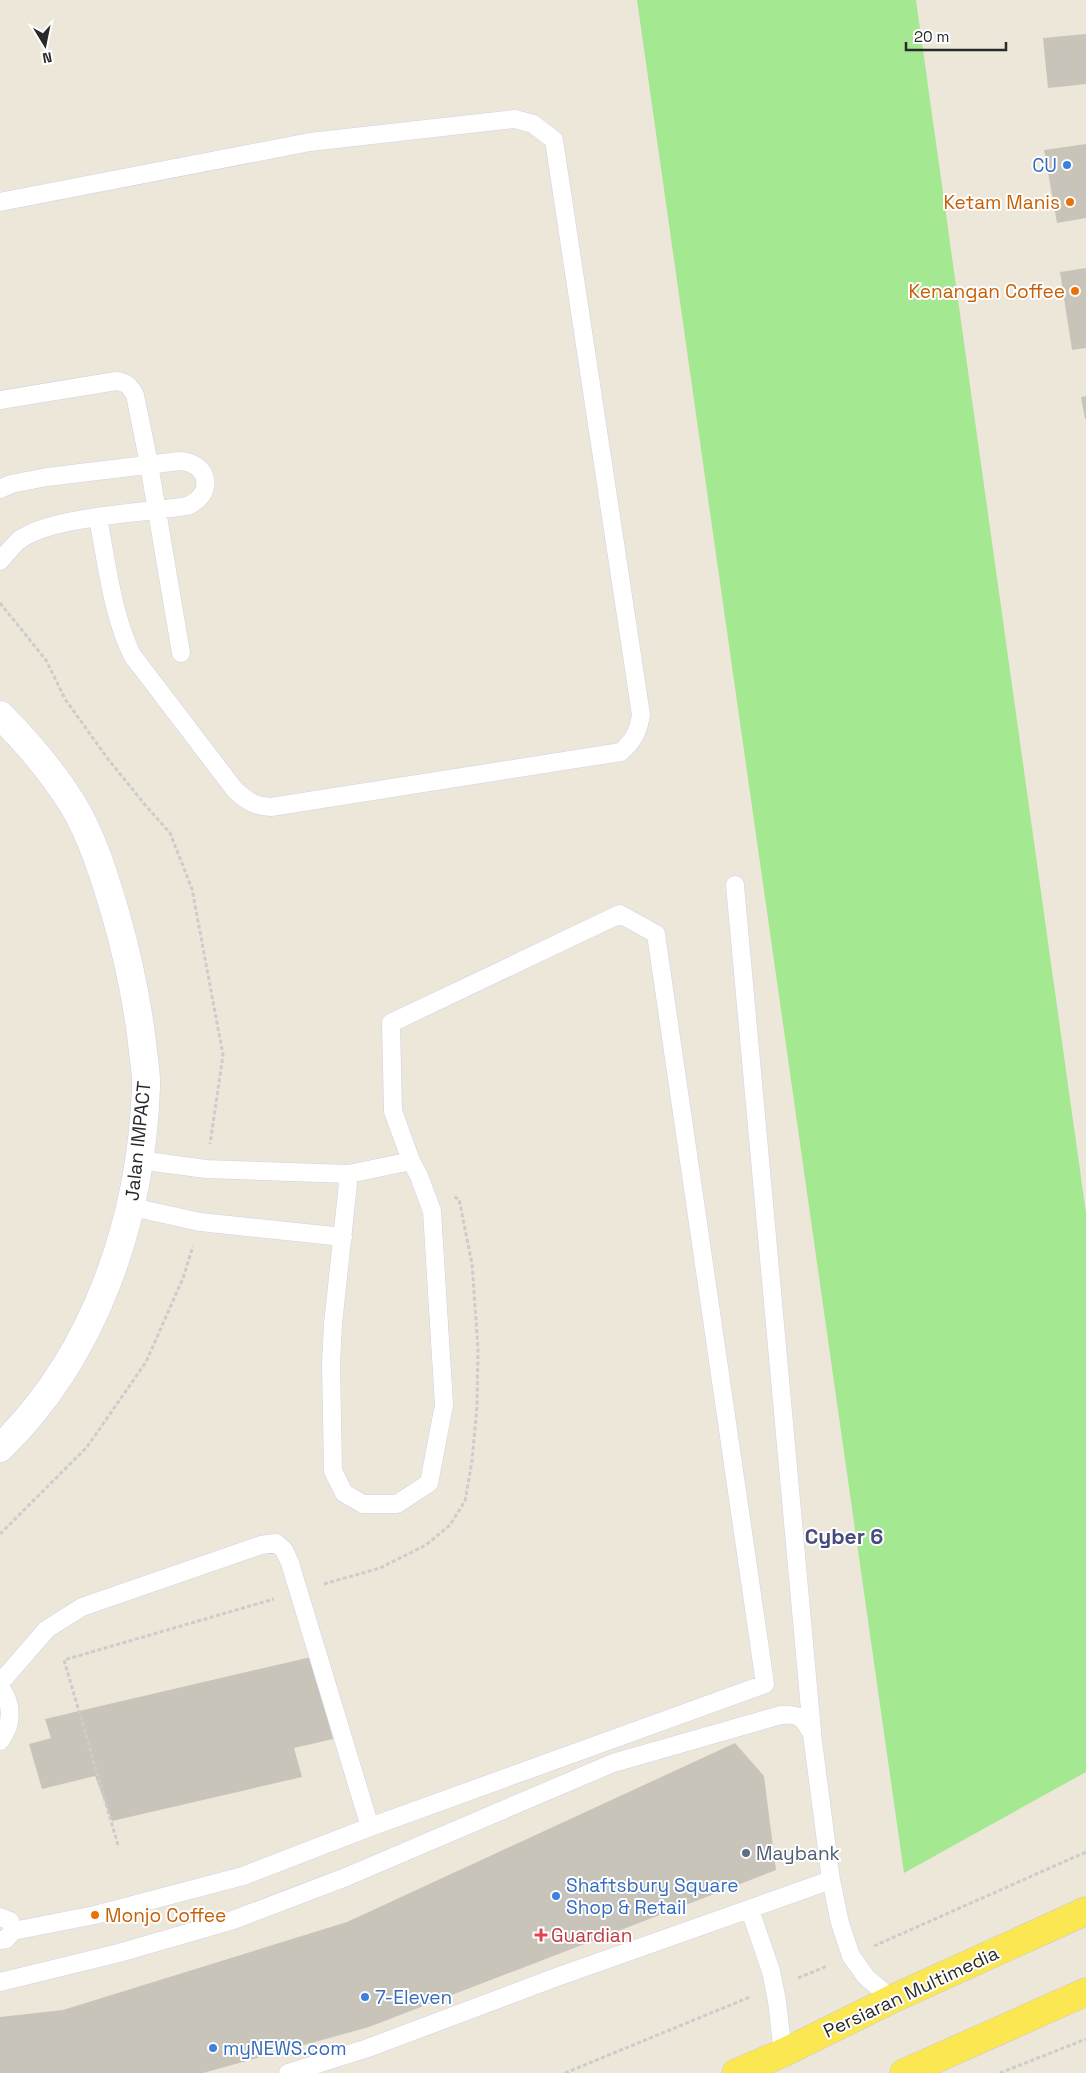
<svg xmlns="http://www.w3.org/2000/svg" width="1086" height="2073" viewBox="0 0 1086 2073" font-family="'Space Grotesk',sans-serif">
  <rect width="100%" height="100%" fill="#ede7da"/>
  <path fill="#a5e892" d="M 637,0 L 916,0 L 1086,1213 L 1086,1772 L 904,1873 Z"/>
  <path fill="#c8c4ba" d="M 1086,34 L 1086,84 L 1048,88 L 1043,38 Z
    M 1086,144 L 1086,218 L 1057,223 L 1044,150 Z
    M 1086,268 L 1086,348 L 1072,350 L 1060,272 Z
    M 1086,396 L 1086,419 L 1085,419 L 1081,397 Z
    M 311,1657 L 333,1739 L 294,1748 L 302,1777 L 112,1821 L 95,1776 L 42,1789 L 29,1744 L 51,1738 L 45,1719 Z
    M 735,1743 L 764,1776 L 776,1870 L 369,2027 L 203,2073 L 0,2073 L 0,2017 L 63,2010 L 347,1922 Z"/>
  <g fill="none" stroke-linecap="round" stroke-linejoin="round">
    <defs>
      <path id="service" d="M 0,202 L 310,142 L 515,119 L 533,124 L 554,140 L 641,715 C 638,732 634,740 621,752 L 271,807 C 254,806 247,801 235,790 L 132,655 C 112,613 107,564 98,518
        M 0,400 L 116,381 C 126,382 130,386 135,395 L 149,464 L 181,653
        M 0,489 L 11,484 L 47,477 L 180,461 C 210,463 215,495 187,506 C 146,513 49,516 18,541 C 12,547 6,554 0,561
        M 735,885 L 812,1731
        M 139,1160 L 206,1169 L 349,1174 L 411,1161 L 419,1176 L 432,1211 L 444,1405 L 429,1483 L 397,1504 L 363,1504 L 344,1493 L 333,1471 L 331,1364 L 333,1324 L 349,1174
        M 132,1207 L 200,1222 L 343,1237
        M 0,1683 L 47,1629 L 82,1607 L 261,1545 L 276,1543 L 284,1550 L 290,1563 L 370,1827
        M 0,1687 C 13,1704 13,1724 0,1741
        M 750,1910 L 771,1971 L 777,2001 L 783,2053
        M 0,1917 L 10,1921 L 13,1931 L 6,1939 L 0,1940
        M 13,1931 L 95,1915 L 243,1876 L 370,1827 L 765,1684 L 656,934 L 620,914 L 391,1023 L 393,1111 L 411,1161
        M 0,1982 L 119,1953 L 233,1920 L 346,1877 L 613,1763 L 781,1715 C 801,1714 802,1717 812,1734 L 831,1880 L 840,1923 L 851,1956 L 866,1977 L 892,1999
        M 288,2073 L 368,2048 L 554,1978 L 831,1880"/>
      <path id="tertiary" d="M 0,715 C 27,742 51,770 72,803 C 92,836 104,875 115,912 C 128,957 138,1004 143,1051 C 144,1063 147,1076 146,1088 C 141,1219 96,1355 0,1448"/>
      <path id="primary" d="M 736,2073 L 783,2053 L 892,1999 L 1086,1911
        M 904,2073 L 1086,1992"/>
    </defs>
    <use href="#service" stroke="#cfd1e4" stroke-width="19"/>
    <use href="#tertiary" stroke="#cfd1e4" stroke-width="29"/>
    <use href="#primary" stroke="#ccc" stroke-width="29"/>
    <path stroke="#ccc" stroke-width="3" stroke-dasharray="4 2.5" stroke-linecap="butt" d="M 0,603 L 46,660 L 65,699 L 108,759 L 146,806 L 170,833 L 192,889 L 223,1055 L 210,1144
      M 0,1534 L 87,1447 L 146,1362 L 183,1278 L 193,1246
      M 324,1584 L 380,1568 L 426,1545 L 450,1525 L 465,1501 L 472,1461 L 477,1406 L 478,1349 L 472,1264 L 459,1199 L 454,1197
      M 118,1845 L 64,1660 L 274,1599
      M 874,1946 L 1086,1852
      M 798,1978 L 827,1966
      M 565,2073 L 750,1997
      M 1000,2073 L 1086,2039"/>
    <use href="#service" stroke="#fff" stroke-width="18"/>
    <use href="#tertiary" stroke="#fff" stroke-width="28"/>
    <use href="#primary" stroke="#fbe751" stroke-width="28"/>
  </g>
  <g fill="#3f7fe0" stroke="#fff" stroke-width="2">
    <circle cx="1067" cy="165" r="5"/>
    <circle cx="556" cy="1896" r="5"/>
    <circle cx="365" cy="1997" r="5"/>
    <circle cx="213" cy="2048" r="5"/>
  </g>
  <g fill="#e8710a" stroke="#fff" stroke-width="2">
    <circle cx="1070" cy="202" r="5"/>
    <circle cx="1075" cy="291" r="5"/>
    <circle cx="95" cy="1915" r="5"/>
  </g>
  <circle fill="#5c6f8a" stroke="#fff" stroke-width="2" cx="746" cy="1853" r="5"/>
  <path fill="#e0444e" stroke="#fff" stroke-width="2" d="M538.5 1927.5h5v5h5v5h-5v5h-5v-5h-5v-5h5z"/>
  <g text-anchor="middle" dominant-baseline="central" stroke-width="4" stroke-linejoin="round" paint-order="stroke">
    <g font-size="19" fill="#366cbe" stroke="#fff" text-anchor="start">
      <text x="1057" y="165" text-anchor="end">CU</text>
      <text x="566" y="1885">Shaftsbury Square<tspan x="566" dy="22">Shop &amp; Retail</tspan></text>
      <text x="375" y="1997">7-Eleven</text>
      <text x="223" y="2048">myNEWS.com</text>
    </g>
    <g font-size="19" fill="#c56008" stroke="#fff" text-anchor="end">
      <text x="1060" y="202">Ketam Manis</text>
      <text x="1065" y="291">Kenangan Coffee</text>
      <text x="105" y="1915" text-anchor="start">Monjo Coffee</text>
    </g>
    <g font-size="19" fill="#292929" stroke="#fff">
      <text transform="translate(138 1141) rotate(-84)">Jalan IMPACT</text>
      <text transform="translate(911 1992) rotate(-25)">Persiaran Multimedia</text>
    </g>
    <g font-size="19" fill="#4e5e75" stroke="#fff" text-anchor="start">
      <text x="756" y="1853">Maybank</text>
    </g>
    <g font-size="19" fill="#be3a42" stroke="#fff" text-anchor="start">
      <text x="551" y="1935">Guardian</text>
    </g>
    <g font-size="21" font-weight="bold" fill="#464a7d" stroke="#fff">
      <text x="844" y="1536">Cyber 6</text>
    </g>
  </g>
  <g transform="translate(45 45) rotate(170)" stroke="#ffffff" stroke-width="4" paint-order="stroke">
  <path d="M0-4L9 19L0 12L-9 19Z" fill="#292929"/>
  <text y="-8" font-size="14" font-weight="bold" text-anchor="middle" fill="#292929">N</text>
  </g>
  <path d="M906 42v8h100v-8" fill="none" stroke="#292929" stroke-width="2.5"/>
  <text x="914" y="42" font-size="15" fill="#292929" stroke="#ffffff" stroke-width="4" paint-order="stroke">20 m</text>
</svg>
